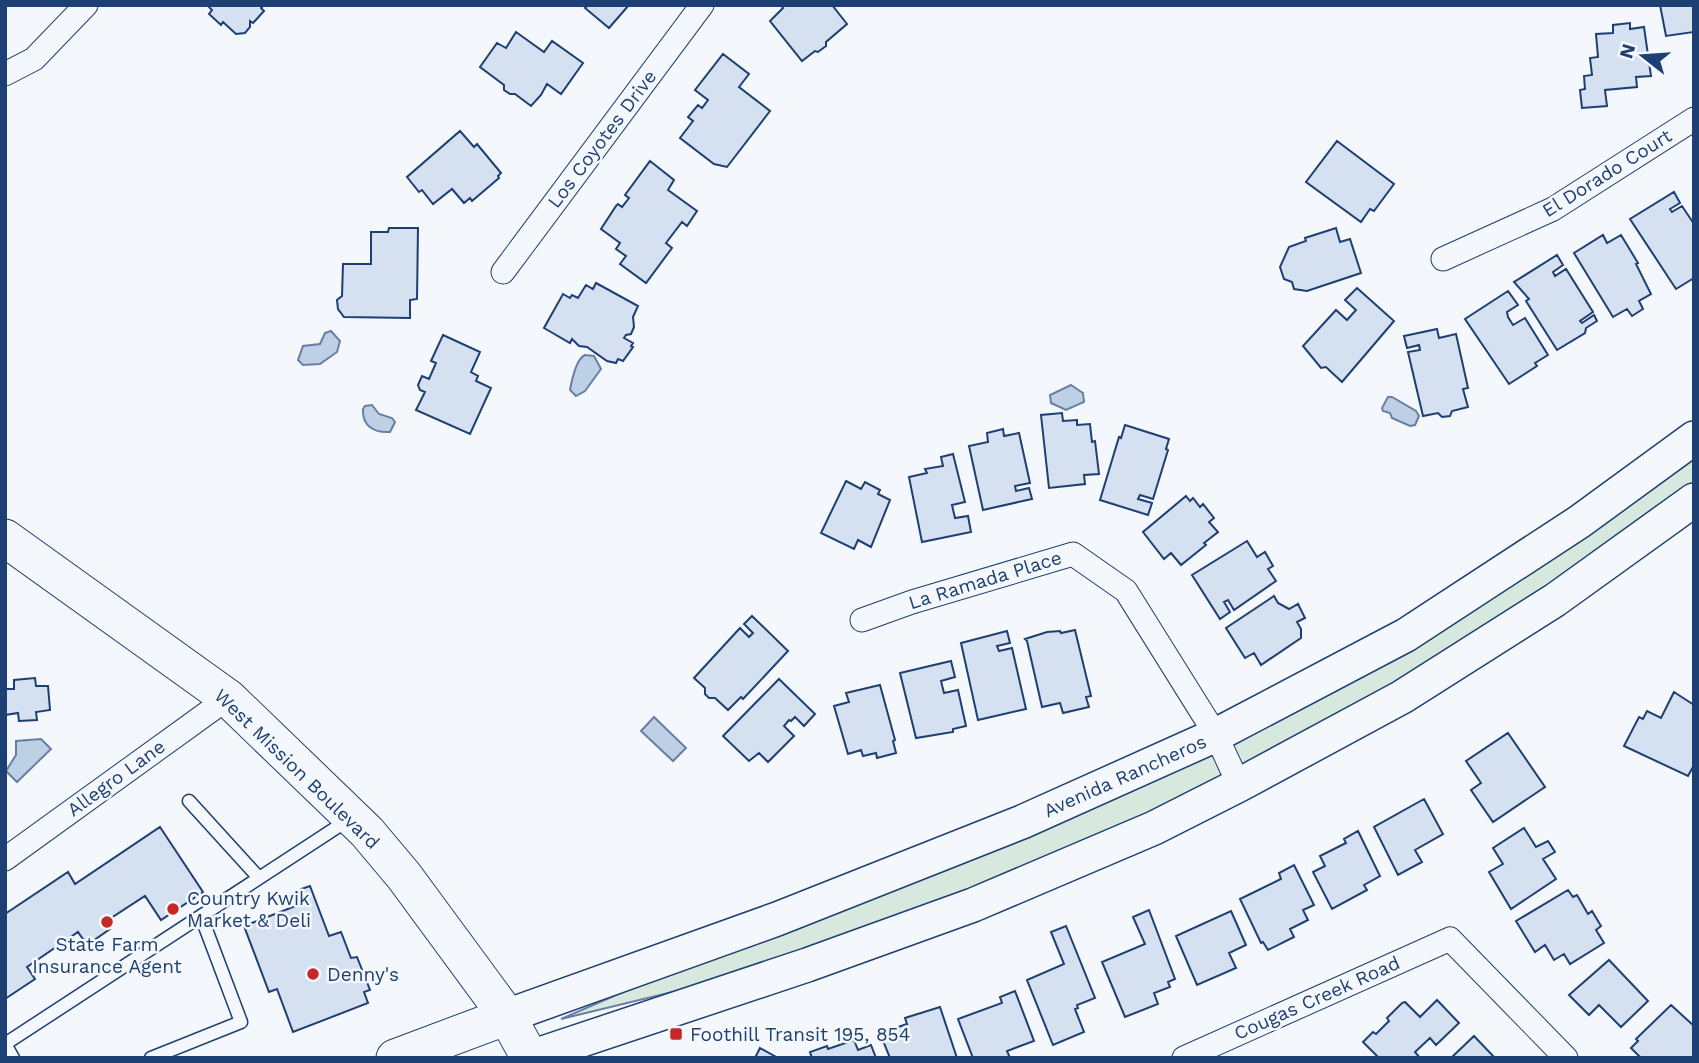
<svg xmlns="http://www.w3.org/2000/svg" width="1699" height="1063" viewBox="0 0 1699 1063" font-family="'Work Sans',sans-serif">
  <rect width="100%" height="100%" fill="#f4f7fb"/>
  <path fill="#d7e8df" stroke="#687fa3" stroke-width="2" d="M 1694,447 L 1694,491 L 1552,598 L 1245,777 L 1224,735 Z
    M 1213,743 L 1228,784 L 817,957 L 561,1019 L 766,930 Z"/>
  <path fill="#bed0e5" stroke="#687fa3" stroke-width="2" d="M 331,331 L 340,341 L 337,352 L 320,364 L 303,365 L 298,360 L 303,346 L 320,344 L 325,333 Z
    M 585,355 L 594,356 L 601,369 L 585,391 L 576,396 L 570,390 C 572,379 576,359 585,355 Z
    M 1071,385 L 1083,393 L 1084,402 L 1066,410 L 1051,403 L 1050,395 Z
    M 1388,397 L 1392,397 L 1416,411 L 1419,416 L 1415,425 L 1410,426 L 1392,418 L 1390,413 L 1383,411 L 1382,408 Z
    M 372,405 L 379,414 L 392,418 L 395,422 L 390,432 C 374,433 362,426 363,409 L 365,406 Z
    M 654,717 L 686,748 L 673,761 L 641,731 Z
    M 41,739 L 51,749 L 17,782 L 6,771 L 16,755 L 16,741 Z"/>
  <path fill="#d5e0f0" stroke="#1d3f73" stroke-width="2" d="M 207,5 L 264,5 L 261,8 L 264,11 L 253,23 L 250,21 L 250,27 L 245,33 L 236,34 L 223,22 L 221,25 L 209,14 L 212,10 Z
    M 588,5 L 629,5 L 609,28 L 585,8 Z
    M 781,5 L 832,5 L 847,24 L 826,42 L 826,46 L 818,52 L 815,51 L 802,61 L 770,21 L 783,8 Z
    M 1660,5 L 1694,5 L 1694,32 L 1666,36 Z
    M 1630,23 L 1630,29 L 1644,27 L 1651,76 L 1636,77 L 1637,87 L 1605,90 L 1607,106 L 1582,108 L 1580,90 L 1585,89 L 1584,76 L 1592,75 L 1590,58 L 1598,57 L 1596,34 L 1613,33 L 1613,25 Z
    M 516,32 L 544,52 L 552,41 L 583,63 L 561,94 L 547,84 L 541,95 L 531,106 L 515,94 L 510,94 L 504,90 L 504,85 L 480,67 L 497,43 L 506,48 Z
    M 723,54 L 749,74 L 739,87 L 770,111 L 727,167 L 714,164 L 680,138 L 693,121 L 688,117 L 698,105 L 702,108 L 708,100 L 695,90 Z
    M 460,131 L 474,147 L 477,144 L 501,173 L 498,176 L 499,178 L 472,201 L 470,198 L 464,203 L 452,189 L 433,204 L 422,190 L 419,192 L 407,177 Z
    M 1337,141 L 1394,184 L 1374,211 L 1370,209 L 1361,222 L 1306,182 Z
    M 650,161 L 674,180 L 668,190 L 697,211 L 687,226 L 682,222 L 666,243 L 672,248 L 646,283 L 620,264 L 626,256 L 616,249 L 620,243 L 601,229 L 616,206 L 618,204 L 622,207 L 629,198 L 625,195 Z
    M 1674,192 L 1680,203 L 1670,209 L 1672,212 L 1682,206 L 1694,224 L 1694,278 L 1676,289 L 1630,219 Z
    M 389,228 L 418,228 L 417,299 L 410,300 L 410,318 L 344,317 L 338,309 L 337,300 L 342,296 L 343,264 L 371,264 L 371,232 L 388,232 Z
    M 1336,228 L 1340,242 L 1350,239 L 1361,273 L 1307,291 L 1294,289 L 1292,282 L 1284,279 L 1280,267 L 1289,247 L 1306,241 L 1305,238 Z
    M 1603,235 L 1607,243 L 1621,235 L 1638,263 L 1636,264 L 1651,294 L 1639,301 L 1643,309 L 1632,316 L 1627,309 L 1613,317 L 1574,253 Z
    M 1557,255 L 1563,265 L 1553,272 L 1555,276 L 1566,269 L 1593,312 L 1580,321 L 1582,323 L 1594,315 L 1597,321 L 1586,328 L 1585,333 L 1557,350 L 1526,301 L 1529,299 L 1514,282 Z
    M 596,283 L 638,306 L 633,317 L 634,327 L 631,334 L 626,335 L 624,338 L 633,343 L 631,346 L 633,347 L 623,361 L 618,359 L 616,363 L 607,361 L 587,347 L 579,346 L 572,339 L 570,343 L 544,328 L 563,294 L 570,298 L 572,295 L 578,298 L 586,285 L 593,289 Z
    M 1357,288 L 1394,321 L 1342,382 L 1326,367 L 1321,368 L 1303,346 L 1336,310 L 1347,320 L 1356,310 L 1345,300 Z
    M 1508,291 L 1518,305 L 1507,312 L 1508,317 L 1513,325 L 1525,318 L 1548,355 L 1535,363 L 1537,366 L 1509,384 L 1465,319 Z
    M 1437,329 L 1439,338 L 1456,334 L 1468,388 L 1463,389 L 1468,407 L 1452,411 L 1450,416 L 1442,417 L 1438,413 L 1423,416 L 1408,352 L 1420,350 L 1419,345 L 1407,348 L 1404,336 Z
    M 443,335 L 480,352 L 471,372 L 478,376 L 476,381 L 491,388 L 470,434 L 416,410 L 425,392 L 420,390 L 418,385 L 422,376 L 429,379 L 436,363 L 431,361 Z
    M 1062,413 L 1063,421 L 1077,420 L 1077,425 L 1090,424 L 1092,442 L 1095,441 L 1099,474 L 1084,475 L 1085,484 L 1049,488 L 1041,415 Z
    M 1125,425 L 1169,439 L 1166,449 L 1168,450 L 1153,499 L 1140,495 L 1138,499 L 1152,503 L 1148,515 L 1100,500 L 1119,437 L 1121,438 Z
    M 1003,429 L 1004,436 L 1019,433 L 1030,483 L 1015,486 L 1016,491 L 1029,488 L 1032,499 L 983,510 L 969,446 L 988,442 L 987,433 Z
    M 953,454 L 965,502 L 952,505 L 955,518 L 968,516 L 971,532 L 922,542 L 909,477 L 927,473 L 925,469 L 943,466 L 941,457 Z
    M 846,481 L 861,489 L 865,482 L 880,490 L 878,494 L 890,500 L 871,547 L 858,540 L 854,549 L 821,533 Z
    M 1186,496 L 1190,501 L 1193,498 L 1200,507 L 1203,504 L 1214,518 L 1209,522 L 1218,532 L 1204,543 L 1206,545 L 1181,565 L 1171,553 L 1164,559 L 1143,532 Z
    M 1247,541 L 1257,557 L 1265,552 L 1273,566 L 1268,569 L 1276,581 L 1234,610 L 1228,600 L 1224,602 L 1230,612 L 1220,619 L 1192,575 Z
    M 1274,596 L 1278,603 L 1289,609 L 1298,604 L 1305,618 L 1297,622 L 1301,629 L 1301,638 L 1261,665 L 1254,653 L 1245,658 L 1226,628 Z
    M 752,616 L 788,651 L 743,699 L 741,697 L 728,710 L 715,698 L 709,698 L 705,694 L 705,688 L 694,678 L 740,628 L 749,637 L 753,633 L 744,624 Z
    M 1075,630 L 1091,696 L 1086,697 L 1089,707 L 1063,713 L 1060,703 L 1042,707 L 1027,641 L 1025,639 L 1047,632 L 1060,631 L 1061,633 Z
    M 1007,631 L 1010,643 L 997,646 L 999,651 L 1012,648 L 1026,709 L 978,720 L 961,643 Z
    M 951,661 L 955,677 L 941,681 L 944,693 L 958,690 L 966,726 L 953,729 L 953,732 L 916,738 L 900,673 Z
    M 35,678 L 36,686 L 48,686 L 50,710 L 36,712 L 37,720 L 19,721 L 18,713 L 5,715 L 5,689 L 14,689 L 14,680 Z
    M 779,679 L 815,714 L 804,726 L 795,717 L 791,721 L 789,720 L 784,726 L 794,736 L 768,762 L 759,753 L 749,761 L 723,736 Z
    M 880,685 L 895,740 L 893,741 L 896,753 L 877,758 L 876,753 L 863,756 L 861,750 L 848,754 L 834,706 L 849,702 L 846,693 Z
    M 1674,692 L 1694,705 L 1694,765 L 1688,776 L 1624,746 L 1639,717 L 1643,719 L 1647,711 L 1661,718 Z
    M 1508,733 L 1545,787 L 1493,822 L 1471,790 L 1481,783 L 1466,761 Z
    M 1424,799 L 1443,834 L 1415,850 L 1422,862 L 1398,875 L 1374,827 Z
    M 160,827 L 203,892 L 161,920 L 145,896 L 105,922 L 110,929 L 87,945 L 78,932 L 27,967 L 35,979 L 5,999 L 5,914 L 68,872 L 75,884 Z
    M 1524,828 L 1536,847 L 1548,841 L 1555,852 L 1543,859 L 1556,879 L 1511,909 L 1489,872 L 1503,864 L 1493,848 Z
    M 1358,831 L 1380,876 L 1364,885 L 1367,890 L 1332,909 L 1313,872 L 1325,866 L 1320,856 L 1346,843 L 1344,839 Z
    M 1294,865 L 1314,905 L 1303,910 L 1308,920 L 1290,929 L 1294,937 L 1268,950 L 1263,942 L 1261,943 L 1240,899 L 1281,879 L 1279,873 Z
    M 310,886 L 329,936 L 341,932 L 351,958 L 357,957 L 370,990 L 364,992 L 368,1003 L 293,1032 L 277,989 L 269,992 L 244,926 L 306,902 L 301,889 Z
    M 1568,890 L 1573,897 L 1577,895 L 1588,914 L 1592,911 L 1601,926 L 1596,930 L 1604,943 L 1570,964 L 1564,954 L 1554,960 L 1545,945 L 1535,952 L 1516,921 Z
    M 1149,910 L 1175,979 L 1168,982 L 1170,987 L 1154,993 L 1158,1004 L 1125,1017 L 1102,962 L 1145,944 L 1133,917 Z
    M 1231,911 L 1246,945 L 1229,953 L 1236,968 L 1197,985 L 1176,936 Z
    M 1066,926 L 1095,998 L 1077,1005 L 1078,1008 L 1075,1009 L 1084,1032 L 1053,1045 L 1027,980 L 1064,964 L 1051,932 Z
    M 1609,960 L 1648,1001 L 1621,1027 L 1599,1005 L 1589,1015 L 1569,995 Z
    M 1015,991 L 1034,1041 L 1007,1051 L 1010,1058 L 973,1058 L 958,1019 L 1002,1003 L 1000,997 Z
    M 1437,1000 L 1459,1023 L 1436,1045 L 1430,1038 L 1415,1052 L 1420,1058 L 1379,1058 L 1363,1042 L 1373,1032 L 1376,1034 L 1389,1021 L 1387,1018 L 1402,1003 L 1405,1002 L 1420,1017 Z
    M 1671,1005 L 1694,1026 L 1694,1058 L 1641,1058 L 1631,1048 L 1638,1041 L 1636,1039 Z
    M 940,1007 L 957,1058 L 890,1058 L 880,1033 L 907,1024 L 905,1018 Z
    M 1474,1036 L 1495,1058 L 1451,1058 Z
    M 854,1040 L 858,1050 L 871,1045 L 876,1058 L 812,1058 L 810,1052 L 827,1046 L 828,1049 Z
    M 760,1048 L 778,1058 L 755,1058 Z"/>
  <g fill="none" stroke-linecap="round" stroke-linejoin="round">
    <defs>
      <path id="service" d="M 189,801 L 259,878
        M 5,1044 L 348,820
        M 5,1044 L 13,1058
        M 151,1058 L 241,1022 L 201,916"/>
      <path id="minor" d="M 5,74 L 34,59 L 86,5
        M 1443,259 L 1553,209 L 1694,119
        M 503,272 L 702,5
        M 862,620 L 912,602 L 1073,554 L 1126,591 L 1216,735 L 1239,785
        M 5,859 L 228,698
        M 1184,1058 L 1450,939 L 1566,1058"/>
      <path id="secondary" d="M 507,1016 L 777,919 L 1022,822 L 1216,735 L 1406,635 L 1579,522 L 1694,438
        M 531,1057 L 807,965 L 973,905 L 1154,828 L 1239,785 L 1402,697 L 1555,600 L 1694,500"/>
      <path id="primary" d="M 5,538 L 228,698 L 367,832 L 404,876 L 507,1016 L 530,1058
        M 395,1058 L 507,1016"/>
    </defs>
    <use href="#service" stroke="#1d3f73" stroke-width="15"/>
    <use href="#minor" stroke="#1d3f73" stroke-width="25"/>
    <use href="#secondary" stroke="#1d3f73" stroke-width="36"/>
    <use href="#primary" stroke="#1d3f73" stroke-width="39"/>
    <use href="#service" stroke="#f4f7fb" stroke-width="12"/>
    <use href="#minor" stroke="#f4f7fb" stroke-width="23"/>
    <use href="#secondary" stroke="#f4f7fb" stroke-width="33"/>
    <use href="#primary" stroke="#f4f7fb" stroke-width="37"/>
  </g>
  <g fill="#c62828" stroke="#f4f7fb" stroke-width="2.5">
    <circle cx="173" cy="909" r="7"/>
    <circle cx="107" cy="922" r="7"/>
    <circle cx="313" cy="974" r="7"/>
    <rect x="669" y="1027" width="14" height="14" rx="3.5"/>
  </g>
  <g text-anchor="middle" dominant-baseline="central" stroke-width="5" stroke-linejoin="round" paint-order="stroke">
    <g font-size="19" fill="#1d3f73" stroke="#f4f7fb">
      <text transform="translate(602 139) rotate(-53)">Los Coyotes Drive</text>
      <text transform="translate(1607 173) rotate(-32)">El Dorado Court</text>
      <text transform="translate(985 580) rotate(-17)">La Ramada Place</text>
      <text transform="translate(297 769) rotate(44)">West Mission Boulevard</text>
      <text transform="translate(1125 776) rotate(-24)">Avenida Rancheros</text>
      <text transform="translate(116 778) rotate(-36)">Allegro Lane</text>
      <text transform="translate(1317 998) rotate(-24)">Cougas Creek Road</text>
    </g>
    <g font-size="19" fill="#1d3f73" stroke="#f4f7fb" text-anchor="start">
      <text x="187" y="898">Country Kwik<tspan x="187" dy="22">Market &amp; Deli</tspan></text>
      <text x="107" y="944" text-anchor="middle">State Farm<tspan x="107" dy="22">Insurance Agent</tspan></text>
      <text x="327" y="974">Denny's</text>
      <text x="690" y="1034">Foothill Transit 195, 854</text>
    </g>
  </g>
  <rect width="1699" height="1063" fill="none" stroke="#1d3f73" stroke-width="14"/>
  <g transform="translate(1643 56) rotate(287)" stroke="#f4f7fb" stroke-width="5" paint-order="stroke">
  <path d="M0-5L12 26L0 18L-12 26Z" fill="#1d3f73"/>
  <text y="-10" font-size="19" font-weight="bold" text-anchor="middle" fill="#1d3f73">N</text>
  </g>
</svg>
